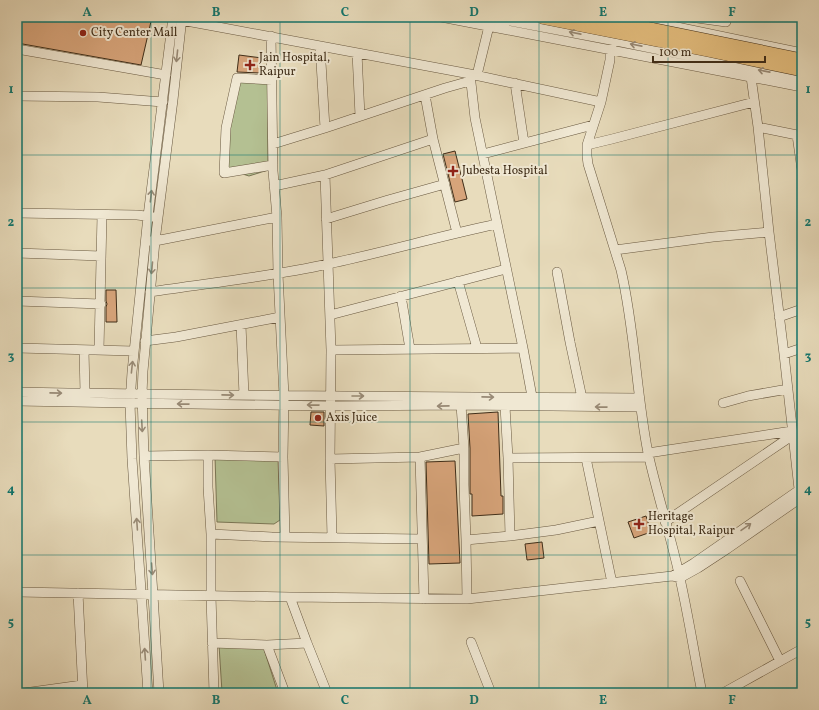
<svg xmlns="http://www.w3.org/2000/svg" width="819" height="710" viewBox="0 0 819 710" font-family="Vollkorn,serif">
  <rect width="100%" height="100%" fill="#e8dcbc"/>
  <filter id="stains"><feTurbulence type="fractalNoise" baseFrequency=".005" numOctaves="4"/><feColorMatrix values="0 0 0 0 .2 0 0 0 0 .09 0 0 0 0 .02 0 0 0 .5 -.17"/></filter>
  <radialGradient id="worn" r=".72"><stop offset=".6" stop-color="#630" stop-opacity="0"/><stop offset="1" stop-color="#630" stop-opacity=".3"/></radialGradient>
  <path fill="#b4c092" stroke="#7a7655" d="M 237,77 L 268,79 L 268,170 L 249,176 L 233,171 L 222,163 Z
    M 215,456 L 278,458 L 280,520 L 274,524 L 217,522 Z
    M 219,645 L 263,646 L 277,690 L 222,692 Z"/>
  <path fill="#d7a47a" stroke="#3f2d18" d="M 17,17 L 152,17 L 141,65 L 17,43 Z
    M 239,55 L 262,58 L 260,73 L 237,72 Z
    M 455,151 L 467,199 L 455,202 L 443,154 Z
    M 106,290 L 116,290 L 117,322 L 106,322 L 106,307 L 107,304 L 106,301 Z
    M 311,412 L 324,412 L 324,426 L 310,425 Z
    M 498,412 L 501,496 L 503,496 L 503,514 L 472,516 L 472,494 L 470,494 L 470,448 L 468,414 Z
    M 455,461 L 460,563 L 429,564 L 426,462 Z
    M 646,516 L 651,532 L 634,538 L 628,522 Z
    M 542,542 L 544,558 L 527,560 L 525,544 Z"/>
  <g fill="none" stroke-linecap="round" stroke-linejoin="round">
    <defs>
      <path id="minor" d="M 441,17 L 802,87
        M 488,17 L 621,42 L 802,79
        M 629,17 L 802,53
        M 690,17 L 726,22
        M 181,20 L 470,74 L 601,102
        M 618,28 L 610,50 L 610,60 L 601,102 L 587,145 L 587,156 L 588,164 L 621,270 C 635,330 636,392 648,453 C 657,494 670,533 679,574 C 688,613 694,653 702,693
        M 271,36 L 273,171 L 277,217 L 278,274 L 284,396 L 283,457 L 285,537
        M 320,46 L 325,128
        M 17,49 L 166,75
        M 357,53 L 360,116
        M 470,74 L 475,118 L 523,348 L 533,402
        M 477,75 L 489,26
        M 272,80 L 237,78 L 226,128 L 224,173 L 273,165
        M 515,83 L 524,143
        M 425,95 L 433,139 L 457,233
        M 17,96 L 98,97 L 163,102
        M 758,127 L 802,136
        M 797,135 L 802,170
        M 273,144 L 325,128 L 445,88 L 470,81
        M 587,145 L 612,139 L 754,102
        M 483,154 L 593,125
        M 325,175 L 331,350 L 523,348
        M 274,186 L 325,175 L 433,139
        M 17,213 L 137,215 L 154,217
        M 326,219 L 388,200 L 445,184
        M 150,241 L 155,241 L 277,217
        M 615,250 L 713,237 L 769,232
        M 17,253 L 101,256
        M 557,272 L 570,342 L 582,398
        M 458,281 L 477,348
        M 150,292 C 209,283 269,277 328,264 C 385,252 440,236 497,224
        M 401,296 L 410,349
        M 17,301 L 101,304
        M 330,315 L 506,269
        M 779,317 L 802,309
        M 241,325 L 244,395
        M 145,341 L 176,337 L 280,317
        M 17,348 L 134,351
        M 84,350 L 85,393
        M 99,350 L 102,215
        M 784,354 L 802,348
        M 17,392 C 224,396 432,397 639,398
        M 17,401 L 130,403 L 331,406 L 461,405 L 640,407
        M 723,403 L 748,396 L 788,389
        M 461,405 L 464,448 L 464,485 L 466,540 L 467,599
        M 505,406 L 508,458 L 510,536
        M 793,435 L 799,489 L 801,492
        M 648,453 L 792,431
        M 208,455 L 208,487 L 211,534 L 211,596 L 214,693
        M 144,456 L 208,455 L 283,457
        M 420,457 L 464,448
        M 508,458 L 649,457
        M 586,458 L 612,583
        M 330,459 L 331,350
        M 665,522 L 793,435 L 784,354 L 769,232 L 758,127 L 751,77
        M 211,534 L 272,537 L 422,539
        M 332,537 L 330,459 L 420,457 L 424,599
        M 466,540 L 510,536 L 556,530 L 599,521
        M 674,575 L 694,563 L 802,488
        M 740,581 L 780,661
        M 17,592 L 290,597 L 467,599 L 672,576 L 680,578 L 698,568 L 727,549 L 802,497
        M 78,593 L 83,693
        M 290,597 L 307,643 L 327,693
        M 471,642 L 491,693
        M 212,643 L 267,645 L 285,693
        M 267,645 L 307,643
        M 24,693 L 82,685
        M 148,693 L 132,459 L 130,403 L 132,372 L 148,216 L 173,17
        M 159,693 L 153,595 L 144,456 L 142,394 L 143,371 L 155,241 L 173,100 L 182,17
        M 723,693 L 802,649"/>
    </defs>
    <use href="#minor" stroke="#695941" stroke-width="10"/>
    <use href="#minor" stroke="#f0e8d3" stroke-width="9"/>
    <defs>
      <path id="highway-bridge" d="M 541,17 L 708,50 L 802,70
        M 592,17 L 802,60"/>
    </defs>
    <use href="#highway-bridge" stroke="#3f2d18" stroke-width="14" stroke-linecap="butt"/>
    <use href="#highway-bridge" stroke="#e4be7e" stroke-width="13"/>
  </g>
  <defs><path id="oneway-shaft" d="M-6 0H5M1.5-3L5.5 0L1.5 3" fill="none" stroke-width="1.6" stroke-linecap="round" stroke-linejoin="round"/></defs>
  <g stroke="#988a76">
    <use href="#oneway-shaft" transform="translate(575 33) rotate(-169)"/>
    <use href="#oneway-shaft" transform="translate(636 45) rotate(-169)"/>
    <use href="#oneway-shaft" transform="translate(177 56) rotate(96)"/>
    <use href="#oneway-shaft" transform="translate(764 71) rotate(-169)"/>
    <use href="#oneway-shaft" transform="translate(151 196) rotate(-83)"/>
    <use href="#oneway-shaft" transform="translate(152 268) rotate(95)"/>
    <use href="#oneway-shaft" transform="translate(132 367) rotate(-84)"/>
    <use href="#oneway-shaft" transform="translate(56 393) rotate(1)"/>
    <use href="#oneway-shaft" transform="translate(228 395) rotate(1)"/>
    <use href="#oneway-shaft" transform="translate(358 396)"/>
    <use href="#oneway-shaft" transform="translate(488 397) rotate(1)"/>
    <use href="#oneway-shaft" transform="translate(183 404) rotate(-179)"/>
    <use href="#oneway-shaft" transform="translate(313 405) rotate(-179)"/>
    <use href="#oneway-shaft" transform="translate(443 406) rotate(179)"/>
    <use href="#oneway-shaft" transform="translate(601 407) rotate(-179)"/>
    <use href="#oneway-shaft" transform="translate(142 426) rotate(87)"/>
    <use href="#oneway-shaft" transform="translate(137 524) rotate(-94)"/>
    <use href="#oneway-shaft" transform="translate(746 527) rotate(-35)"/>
    <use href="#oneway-shaft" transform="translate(152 569) rotate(86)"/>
    <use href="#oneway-shaft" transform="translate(145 654) rotate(-94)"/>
  </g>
  <path fill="none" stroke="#0f766e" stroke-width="1" stroke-opacity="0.55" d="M 151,17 L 151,693M 280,17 L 280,693M 410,17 L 410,693M 539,17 L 539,693M 668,17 L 668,693M 17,155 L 802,155M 17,288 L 802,288M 17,422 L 802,422M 17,555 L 802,555"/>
  <g fill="#8f2418" stroke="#f0e8d3" stroke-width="1.5">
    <circle cx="83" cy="33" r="4"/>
    <path d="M248 59h4v4h4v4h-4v4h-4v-4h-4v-4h4z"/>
    <path d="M451 165h4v4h4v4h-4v4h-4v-4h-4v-4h4z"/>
    <circle cx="318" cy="418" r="4"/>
    <path d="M637 518h4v4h4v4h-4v4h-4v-4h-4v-4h4z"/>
  </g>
  <g text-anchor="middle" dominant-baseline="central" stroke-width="4" stroke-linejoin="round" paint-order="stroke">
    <g font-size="12" fill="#3f2d18" stroke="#f0e8d3" text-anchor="start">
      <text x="91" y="33">City Center Mall</text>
      <text x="259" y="58">Jain Hospital,<tspan x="259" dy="14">Raipur</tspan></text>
      <text x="462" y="171">Jubesta Hospital</text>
      <text x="326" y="418">Axis Juice</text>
      <text x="648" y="517">Heritage<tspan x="648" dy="14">Hospital, Raipur</tspan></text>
    </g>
  </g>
  <rect width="819" height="710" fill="none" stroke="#e8dcbc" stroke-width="44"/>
  <path d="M653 56v6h112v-6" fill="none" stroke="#3f2d18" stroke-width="2"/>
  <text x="659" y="56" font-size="12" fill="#3f2d18" stroke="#f0e8d3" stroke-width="3" paint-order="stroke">100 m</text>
  <rect x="22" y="22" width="775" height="666" fill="none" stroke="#0f766e" stroke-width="1.5"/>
  <g font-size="13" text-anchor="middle" font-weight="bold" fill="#0f766e">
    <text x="87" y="16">A</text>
    <text x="216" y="16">B</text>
    <text x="345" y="16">C</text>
    <text x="474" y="16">D</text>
    <text x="603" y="16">E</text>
    <text x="732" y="16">F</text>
    <text x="11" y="93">1</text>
    <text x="808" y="93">1</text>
    <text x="11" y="226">2</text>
    <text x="808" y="226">2</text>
    <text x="11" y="360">3</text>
    <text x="808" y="360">3</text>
    <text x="11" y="493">4</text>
    <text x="808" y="493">4</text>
    <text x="11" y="626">5</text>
    <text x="808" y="626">5</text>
    <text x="87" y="704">A</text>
    <text x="216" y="704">B</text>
    <text x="345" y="704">C</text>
    <text x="474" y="704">D</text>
    <text x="603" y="704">E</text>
    <text x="732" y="704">F</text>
  </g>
  <rect width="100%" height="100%" filter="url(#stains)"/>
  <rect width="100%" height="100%" fill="url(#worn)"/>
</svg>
